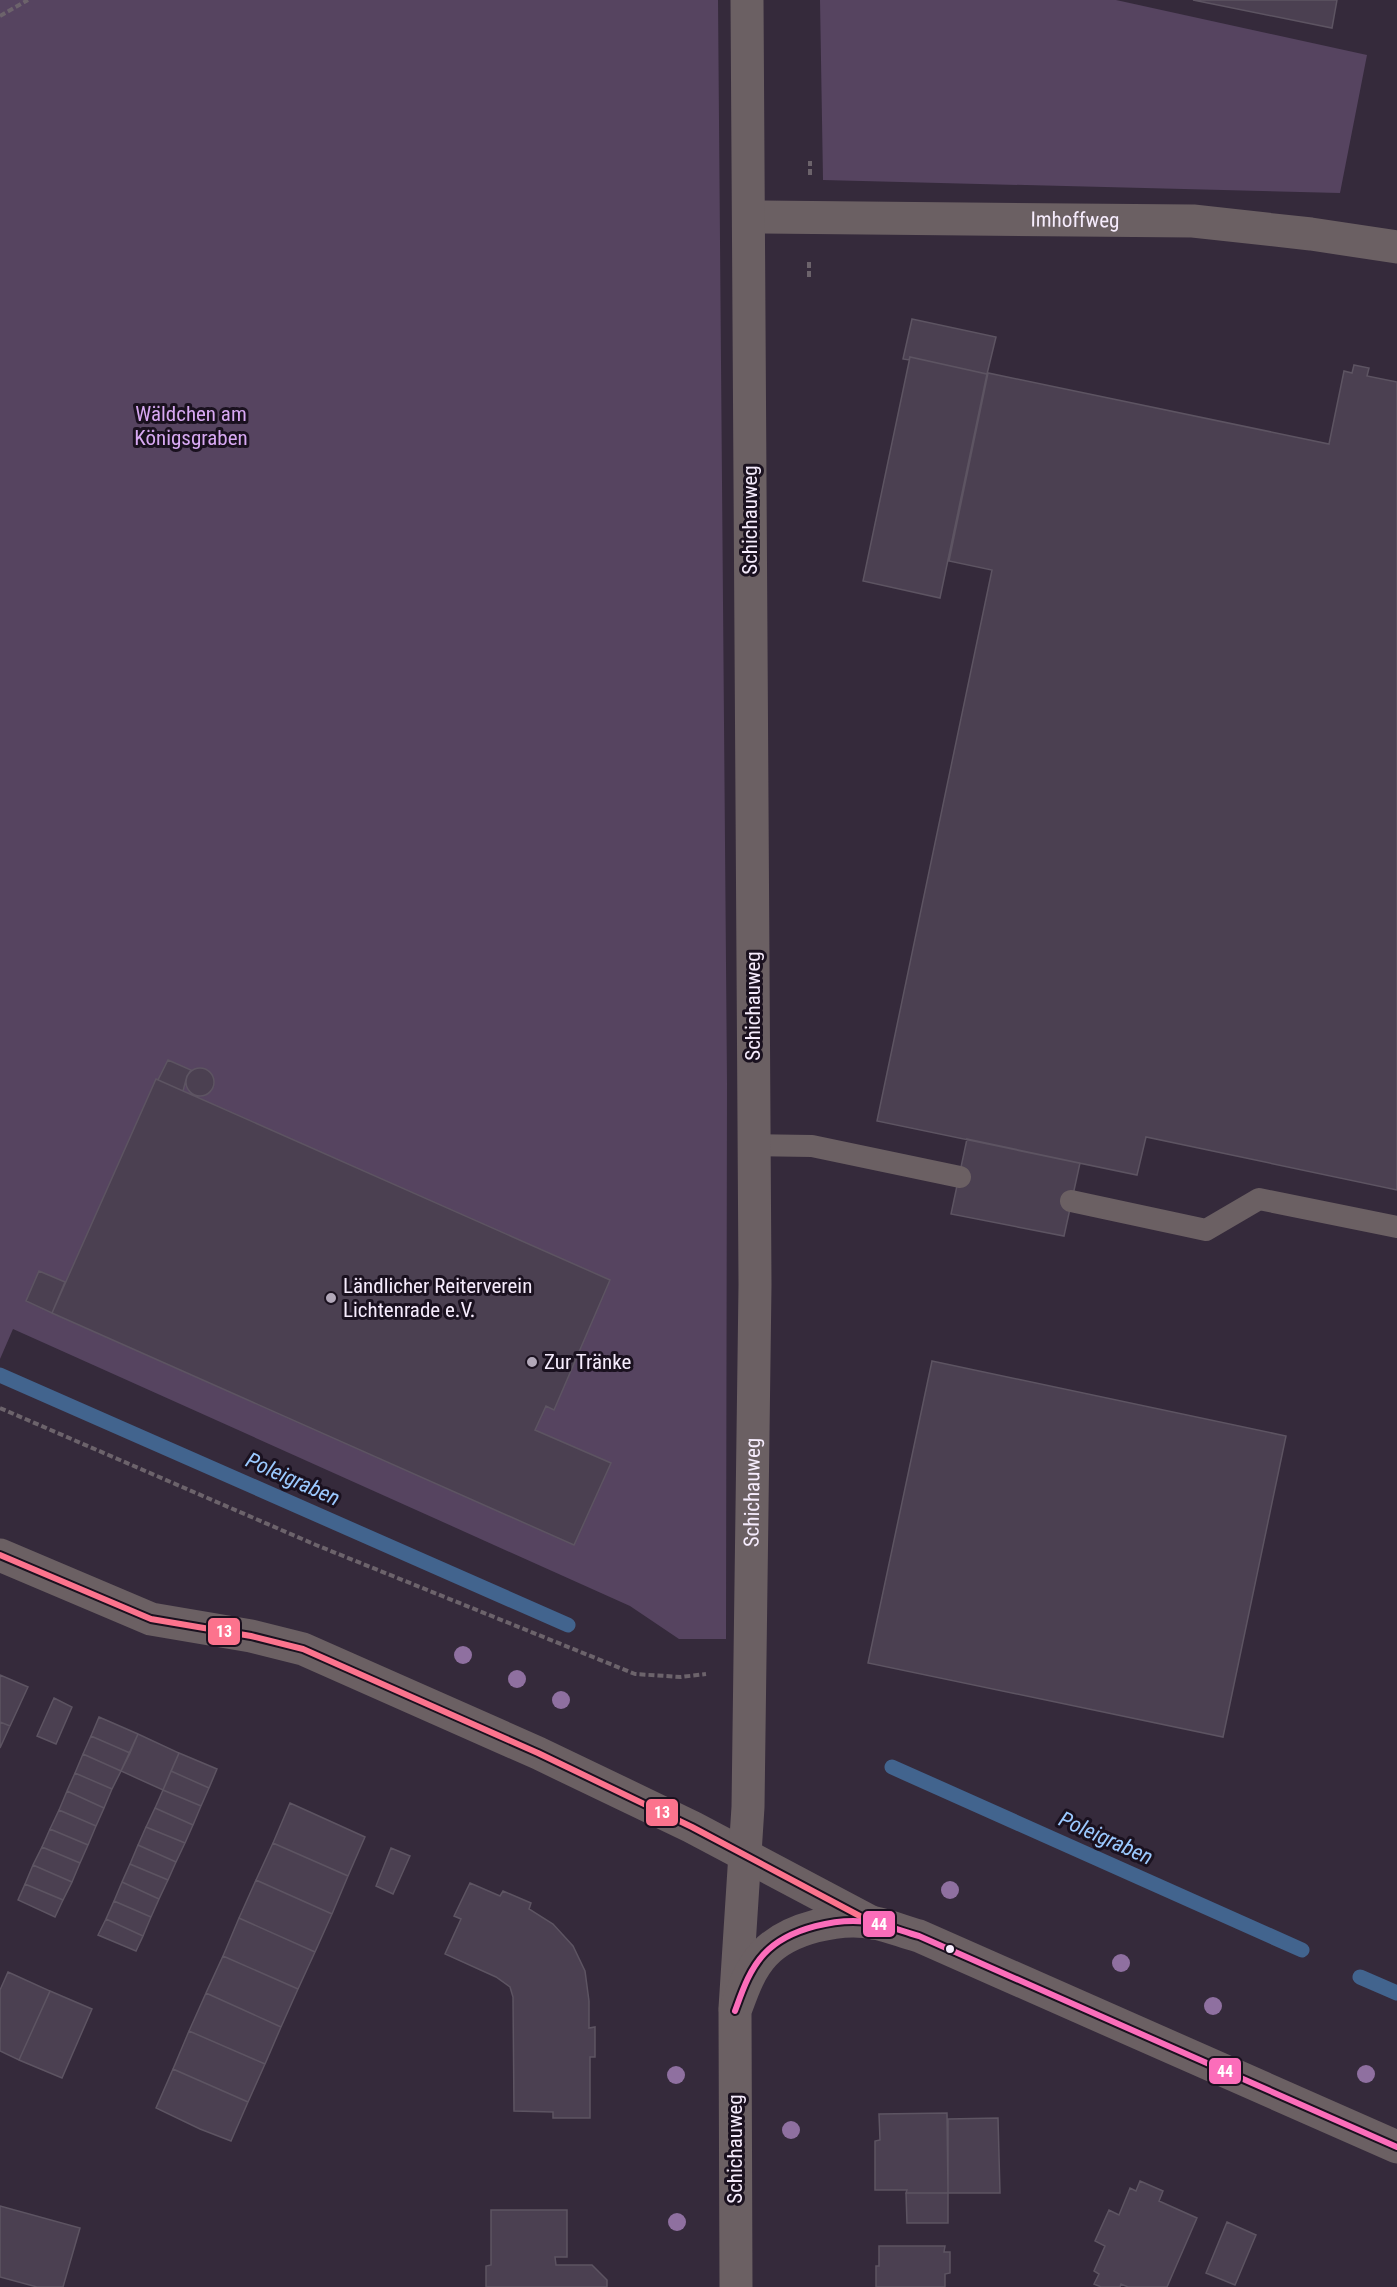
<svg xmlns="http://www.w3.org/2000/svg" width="1397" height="2287" viewBox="0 0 1397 2287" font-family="'Roboto Condensed',sans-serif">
  <rect width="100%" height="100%" fill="#352a3b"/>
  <path fill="#564460" d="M 0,0 L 718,0 L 727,1083 L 726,1639 L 679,1639 L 630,1606 L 13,1329 L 0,1359 Z
    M 820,0 L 1116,0 L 1367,55 L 1340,193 L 823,180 Z"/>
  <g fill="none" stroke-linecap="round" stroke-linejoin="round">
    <path stroke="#42648e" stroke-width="15" d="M 0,1375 L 568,1625
      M 892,1767 L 1302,1950
      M 1360,1977 L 1397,1993"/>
  </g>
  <path fill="#4b4051" stroke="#5d5462" stroke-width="1.5" d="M 1193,0 L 1337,0 L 1332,28 Z
    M 912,319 L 996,337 L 987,374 L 910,357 L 909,360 L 903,359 Z
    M 910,357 L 987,374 L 940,598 L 863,581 Z
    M 1354,365 L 1369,368 L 1367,376 L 1397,382 L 1397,1190 L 1146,1137 L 1137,1175 L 877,1121 L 992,570 L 949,561 L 988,373 L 1329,444 L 1344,371 L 1352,373 Z
    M 168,1060 L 191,1070 L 187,1076 L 183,1091 L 158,1080 Z
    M186 1082a14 14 0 1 1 28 0a14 14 0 1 1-28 0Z
    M 156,1079 L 610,1280 L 554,1410 L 546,1406 L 535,1430 L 611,1463 L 574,1545 L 52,1313 Z
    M 967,1139 L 1080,1163 L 1064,1236 L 951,1214 Z
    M 39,1271 L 65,1282 L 52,1313 L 26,1301 Z
    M 932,1361 L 1286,1436 L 1223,1737 L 868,1663 Z
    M 0,1675 L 28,1687 L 10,1726 L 0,1722 Z
    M 54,1698 L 72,1707 L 56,1744 L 37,1736 Z
    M 99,1717 L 138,1734 L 130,1753 L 91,1736 Z
    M 0,1722 L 10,1726 L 0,1748 Z
    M 138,1734 L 179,1753 L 163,1790 L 121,1771 Z
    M 91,1736 L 130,1753 L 121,1771 L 83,1754 Z
    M 179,1753 L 217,1769 L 209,1788 L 171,1771 Z
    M 83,1754 L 121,1771 L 112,1789 L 75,1773 Z
    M 171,1771 L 209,1788 L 201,1806 L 163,1790 Z
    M 75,1773 L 112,1789 L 104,1808 L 67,1791 Z
    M 163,1790 L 201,1806 L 193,1825 L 155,1808 Z
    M 67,1791 L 104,1808 L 96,1826 L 59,1810 Z
    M 290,1803 L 365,1837 L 348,1876 L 273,1843 Z
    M 155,1808 L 193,1825 L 185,1843 L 146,1827 Z
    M 59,1810 L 96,1826 L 88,1845 L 50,1829 Z
    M 146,1827 L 185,1843 L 176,1862 L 138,1845 Z
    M 50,1829 L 88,1845 L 80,1863 L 42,1847 Z
    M 273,1843 L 348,1876 L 332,1914 L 256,1880 Z
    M 138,1845 L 176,1862 L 168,1880 L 130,1864 Z
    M 42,1847 L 80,1863 L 72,1882 L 33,1865 Z
    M 391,1848 L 410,1856 L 393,1894 L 376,1886 Z
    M 130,1864 L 168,1880 L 159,1899 L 122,1882 Z
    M 33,1865 L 72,1882 L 63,1900 L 25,1884 Z
    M 256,1880 L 332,1914 L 315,1952 L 239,1918 Z
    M 122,1882 L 159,1899 L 151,1917 L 114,1901 Z
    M 470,1883 L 500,1896 L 503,1891 L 531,1903 L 529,1909 L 553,1924 L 573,1946 L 585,1971 L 589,2001 L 589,2028 L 595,2027 L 595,2057 L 590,2057 L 590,2118 L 553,2118 L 553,2112 L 514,2111 L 513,1997 L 510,1987 L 496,1977 L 445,1954 L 461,1919 L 454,1916 Z
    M 25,1884 L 63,1900 L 55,1917 L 18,1900 Z
    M 114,1901 L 151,1917 L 143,1936 L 106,1919 Z
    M 239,1918 L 315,1952 L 298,1989 L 223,1956 Z
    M 106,1919 L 143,1936 L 136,1951 L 98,1935 Z
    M 223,1956 L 298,1989 L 281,2027 L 206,1993 Z
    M 8,1972 L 50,1991 L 19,2060 L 0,2051 L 0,1990 Z
    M 50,1991 L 92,2009 L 62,2078 L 19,2060 Z
    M 206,1993 L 281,2027 L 265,2064 L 189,2031 Z
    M 189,2031 L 265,2064 L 248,2102 L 173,2069 Z
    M 173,2069 L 248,2102 L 231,2141 L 200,2129 L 156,2108 Z
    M 947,2113 L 948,2193 L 906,2193 L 907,2190 L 875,2190 L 875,2141 L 880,2140 L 879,2114 Z
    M 998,2118 L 1000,2193 L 948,2193 L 948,2119 Z
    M 1140,2181 L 1163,2191 L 1159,2201 L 1197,2218 L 1167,2287 L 1128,2287 L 1121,2284 L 1120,2287 L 1101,2287 L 1094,2284 L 1099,2274 L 1094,2271 L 1105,2246 L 1095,2241 L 1109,2210 L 1119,2215 L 1130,2188 L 1136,2191 Z
    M 906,2193 L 948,2193 L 948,2223 L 907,2223 Z
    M 0,2206 L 80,2228 L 63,2287 L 37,2287 L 0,2277 Z
    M 491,2210 L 567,2210 L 567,2257 L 555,2257 L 556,2265 L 592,2265 L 607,2280 L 607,2287 L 486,2287 L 486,2266 L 491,2265 Z
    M 1227,2222 L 1256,2235 L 1235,2285 L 1206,2273 Z
    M 879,2246 L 945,2246 L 944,2252 L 950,2252 L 950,2273 L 945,2274 L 945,2287 L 876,2287 L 876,2266 L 879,2266 Z"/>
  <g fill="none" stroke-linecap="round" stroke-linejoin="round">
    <path stroke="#6c636b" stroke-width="4" stroke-dasharray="6 3" stroke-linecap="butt" d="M 0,16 L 28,0
      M 810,175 L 810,161
      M 809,277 L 809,261
      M 0,1408 L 316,1545 L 635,1674 L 681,1677 L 706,1674"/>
    <path stroke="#6b6063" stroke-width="22" d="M 754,1145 L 812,1146 L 960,1177
      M 1071,1201 L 1206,1230 L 1259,1199 L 1397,1227"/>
    <g stroke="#6b6063" stroke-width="33">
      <path id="s1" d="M 749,217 L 1193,221 L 1311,234 L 1397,247"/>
      <path d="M 0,1555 L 151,1619 L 251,1636 L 303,1649 L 538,1753 L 692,1827 L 873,1923"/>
      <path id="s2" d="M 735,2008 L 748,1807 L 755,1285 L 747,0"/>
    </g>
    <path stroke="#6b6063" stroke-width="33" d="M 736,2287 L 735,2011 C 742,1992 749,1970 764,1954 C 788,1928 840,1916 875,1923 C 890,1926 904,1932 919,1936 L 1397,2147"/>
    <defs>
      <path id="bus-1" d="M 0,1555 L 151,1619 L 251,1636 L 303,1649 L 538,1753 L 692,1827 L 873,1923"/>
      <path id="bus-2" d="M 735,2011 C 742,1992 749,1970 764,1954 C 788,1928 840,1916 875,1923 C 890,1926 904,1932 919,1936 L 1397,2147"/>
    </defs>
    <use href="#bus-1" stroke="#1a111f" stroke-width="10"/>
    <use href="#bus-2" stroke="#1a111f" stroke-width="10"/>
    <use href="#bus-1" stroke="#fc738d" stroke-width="6"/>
    <use href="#bus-2" stroke="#fb6dba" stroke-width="6"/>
  </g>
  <g fill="#8f70a0">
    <circle cx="463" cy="1655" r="9"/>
    <circle cx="517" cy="1679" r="9"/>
    <circle cx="561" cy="1700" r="9"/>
    <circle cx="950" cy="1890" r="9"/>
    <circle cx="1121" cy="1963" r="9"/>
    <circle cx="1213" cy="2006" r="9"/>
    <circle cx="1366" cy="2074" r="9"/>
    <circle cx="676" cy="2075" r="9"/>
    <circle cx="791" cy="2130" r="9"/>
    <circle cx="677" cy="2222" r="9"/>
  </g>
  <g fill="#b2a8b9" stroke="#1a111f" stroke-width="2">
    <circle cx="331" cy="1298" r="6"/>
    <circle cx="532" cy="1362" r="6"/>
  </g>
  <circle fill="#f6ecfd" stroke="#1a111f" stroke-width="2" cx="950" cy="1949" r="5"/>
  <g text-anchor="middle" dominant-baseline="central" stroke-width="6" stroke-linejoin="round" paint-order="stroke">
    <g font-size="21" fill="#f6ecfd" stroke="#1a111f">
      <text stroke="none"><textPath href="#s1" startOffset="326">Imhoffweg</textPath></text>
      <text transform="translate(750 520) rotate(-90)">Schichauweg</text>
      <text transform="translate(753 1006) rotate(-90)">Schichauweg</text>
      <text stroke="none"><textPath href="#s2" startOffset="516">Schichauweg</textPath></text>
      <text transform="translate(735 2149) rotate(-90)">Schichauweg</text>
    </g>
    <g font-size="21" fill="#d8a9f3" stroke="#1a111f">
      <text x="191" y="414">Wäldchen am<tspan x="191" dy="24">Königsgraben</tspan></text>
    </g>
    <g font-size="21" fill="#f6ecfd" stroke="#1a111f" text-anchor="start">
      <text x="343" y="1286">Ländlicher Reiterverein<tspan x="343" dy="24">Lichtenrade e.V.</tspan></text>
      <text x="544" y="1362">Zur Tränke</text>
    </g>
    <g font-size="22" font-style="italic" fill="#9bc9ff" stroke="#1a111f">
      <text transform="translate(293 1479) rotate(24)">Poleigraben</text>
      <text transform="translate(1106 1838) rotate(24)">Poleigraben</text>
    </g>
  </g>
  <g stroke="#1a111f" stroke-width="2">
    <rect x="207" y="1617" width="34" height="29" rx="6" fill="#fc738d"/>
    <rect x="645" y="1798" width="34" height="29" rx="6" fill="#fc738d"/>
    <rect x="862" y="1910" width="34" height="28" rx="6" fill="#fb6dba"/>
    <rect x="1208" y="2057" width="34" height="28" rx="6" fill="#fb6dba"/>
  </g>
  <g font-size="16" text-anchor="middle" font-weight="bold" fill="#fff">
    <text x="224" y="1637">13</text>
    <text x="662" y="1818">13</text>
    <text x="879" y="1930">44</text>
    <text x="1225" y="2077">44</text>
  </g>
</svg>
